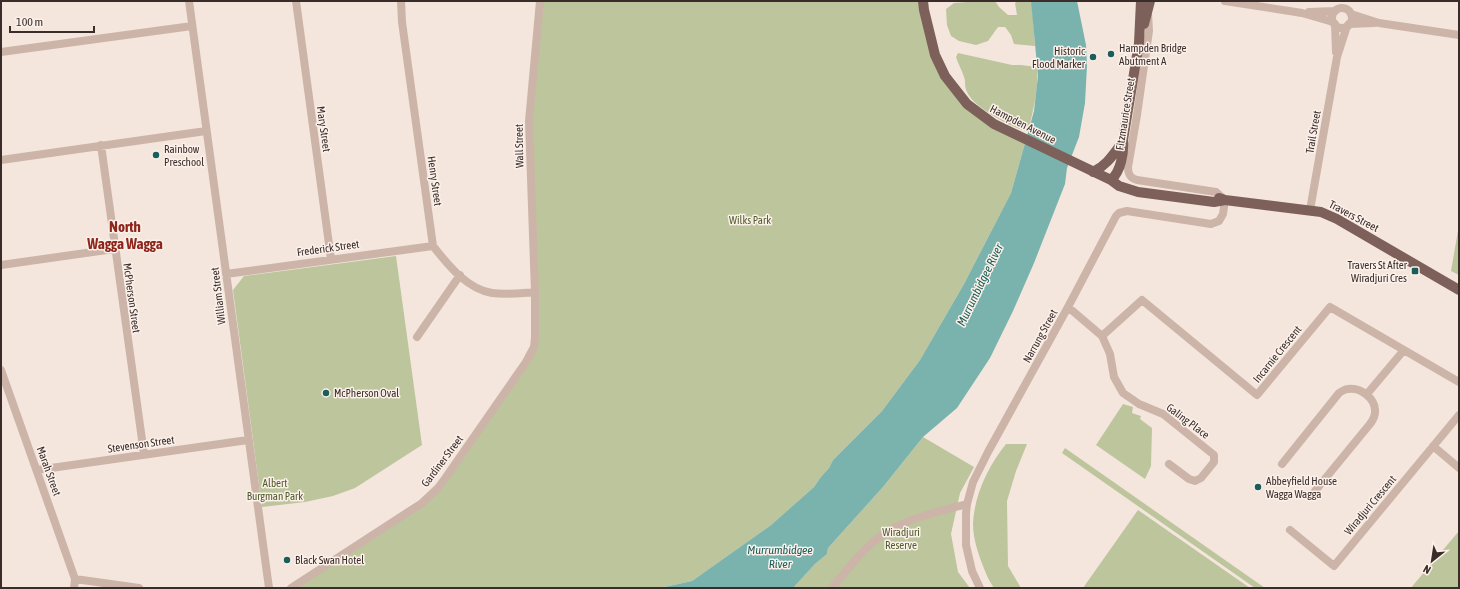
<svg xmlns="http://www.w3.org/2000/svg" width="1460" height="589" viewBox="0 0 1460 589" font-family="'Asap Condensed',sans-serif">
  <rect width="100%" height="100%" fill="#f4e6dd"/>
  <path fill="#bdc59c" d="M 540,1 L 923,1 L 932,44 L 953,87 L 1025,143 L 1011,193 L 964,284 L 920,360 L 882,411 L 833,460 L 829,468 L 820,478 L 814,487 L 771,525 L 692,581 L 660,588 L 291,588 L 431,496 L 534,347 L 529,139 Z
    M 980,1 L 995,1 L 999,7 L 1008,15 L 1017,15 L 1015,3 L 1018,1 L 1029,1 L 1032,3 L 1035,46 L 1014,44 L 1011,35 L 1005,27 L 998,27 L 988,41 L 976,45 L 959,41 L 951,36 L 947,25 L 946,9 L 954,3 Z
    M 958,53 L 1012,65 L 1021,65 L 1037,67 C 1039,89 1033,111 1028,132 C 1011,127 974,108 967,92 C 964,86 966,82 964,77 C 962,70 958,64 956,57 Z
    M 1459,225 L 1459,275 L 1451,271 Z
    M 396,256 L 422,445 L 355,488 L 333,496 L 305,502 L 262,507 L 233,290 L 244,276 Z
    M 1123,404 L 1133,407 L 1132,413 L 1141,416 L 1140,419 L 1152,428 L 1151,466 L 1145,479 L 1096,445 Z
    M 923,437 L 974,467 L 960,493 L 951,534 L 958,572 L 970,588 L 793,588 L 815,564 L 827,554 L 828,548 L 883,487 Z
    M 1006,444 L 1027,444 L 1016,471 L 1007,501 L 1008,566 L 1021,588 L 994,588 C 989,581 986,574 983,566 C 978,553 973,538 973,524 C 974,496 988,466 1006,444 Z
    M 1065,448 L 1265,588 L 1255,588 L 1062,453 Z
    M 1138,510 L 1250,588 L 1083,588 Z
    M 1459,531 L 1459,588 L 1411,588 L 1415,583 Z"/>
  <path fill="#7ab3ad" d="M 1031,1 L 1077,1 L 1086,45 L 1087,66 L 1085,103 L 1079,137 L 1067,168 L 1065,184 L 1034,263 L 1013,311 L 990,358 L 957,408 L 923,437 L 883,487 L 828,548 L 827,554 L 815,564 L 793,588 L 660,588 L 692,581 L 771,525 L 814,487 L 820,478 L 829,468 L 833,460 L 882,411 L 920,360 L 964,284 L 1011,193 L 1034,111 L 1038,76 Z"/>
  <g fill="none" stroke-linecap="round" stroke-linejoin="round">
    <path stroke="#cdb4a8" stroke-width="8" d="M 189,1 L 269,588
      M 296,1 L 331,259
      M 401,1 L 402,22 L 433,246 C 448,265 467,289 492,293 C 506,295 521,293 535,292
      M 1225,1 L 1302,13 L 1333,22
      M1332 18a10 10 0 1 1 20 0a10 10 0 1 1-20 0Z
      M 1309,12 L 1335,11
      M 1351,14 L 1379,23 L 1459,35
      M 1335,24 L 1336,52
      M 1349,24 L 1374,23
      M 1,52 L 192,26
      M 101,145 L 144,454
      M 1,160 L 206,131
      M 1310,210 L 1337,57 L 1347,26
      M 1,265 L 114,249
      M 226,274 L 433,246
      M 1068,307 L 1102,336 L 1110,354 L 1114,377 L 1123,393 L 1139,404 L 1163,414 L 1214,455 L 1214,462 L 1201,478 L 1195,481 L 1189,479 L 1169,464
      M 1102,336 L 1142,300 L 1257,395 L 1330,307 L 1459,382
      M 417,337 L 460,275
      M 1,370 L 75,579 L 74,588
      M 1367,394 L 1404,350
      M 1433,446 L 1459,468
      M 1282,464 L 1339,393 C 1342,391 1345,389 1348,389 C 1361,387 1376,399 1375,412 C 1375,417 1373,420 1370,424 L 1315,491
      M 37,470 L 248,440
      M 1290,530 L 1334,566 L 1459,415
      M 75,579 L 139,588
      M 291,588 L 422,503 L 438,488 L 446,477 L 526,362 L 534,347 L 535,338 L 535,292 L 529,121 L 540,1
      M 832,588 C 846,571 860,552 878,538 C 903,519 937,512 967,504
      M 980,588 L 972,571 L 966,545 L 966,513 L 967,504 L 973,482 L 988,452 L 1068,307 L 1116,216 L 1119,213 L 1127,211 L 1211,224 L 1219,221 L 1223,214 L 1225,200 L 1216,192 L 1137,180 C 1130,178 1128,174 1128,167 L 1137,115 L 1149,31 L 1148,13"/>
    <path stroke="#7d6059" stroke-width="10" d="M 923,1 L 924,10 L 935,55 L 945,76 L 967,104 L 994,124 L 1111,180 L 1119,186 L 1138,192 L 1214,202 L 1225,200
      M 1144,24 L 1150,1
      M 1093,172 C 1105,166 1111,158 1119,147
      M 1111,180 C 1121,171 1124,153 1123,140 L 1139,43 L 1141,1
      M 1219,198 L 1225,200 L 1321,212 L 1337,219 L 1459,290"/>
  </g>
  <g fill="#1b5e59" stroke="#fbf1ea" stroke-width="1.5">
    <circle cx="1111" cy="54" r="4"/>
    <circle cx="1093" cy="57" r="4"/>
    <circle cx="156" cy="155" r="4"/>
    <rect x="1411" y="267" width="8" height="8" rx="2"/>
    <circle cx="326" cy="393" r="4"/>
    <circle cx="1258" cy="487" r="4"/>
    <circle cx="287" cy="560" r="4"/>
  </g>
  <g text-anchor="middle" dominant-baseline="central" stroke-width="3" stroke-linejoin="round" paint-order="stroke">
    <g font-size="11" fill="#3a2c29" stroke="#fbf1ea" text-anchor="start">
      <text x="1119" y="48">Hampden Bridge<tspan x="1119" dy="13">Abutment A</tspan></text>
      <text x="1085" y="51" text-anchor="end">Historic<tspan x="1085" dy="13">Flood Marker</tspan></text>
      <text x="164" y="149">Rainbow<tspan x="164" dy="13">Preschool</tspan></text>
      <text x="1407" y="265" text-anchor="end">Travers St After<tspan x="1407" dy="13">Wiradjuri Cres</tspan></text>
      <text x="334" y="393">McPherson Oval</text>
      <text x="1266" y="481">Abbeyfield House<tspan x="1266" dy="13">Wagga Wagga</tspan></text>
      <text x="295" y="560">Black Swan Hotel</text>
    </g>
    <g font-size="11" fill="#3a2c29" stroke="#fbf1ea">
      <text transform="translate(1125 114) rotate(-81)">Fitzmaurice Street</text>
      <text transform="translate(1023 124) rotate(27)">Hampden Avenue</text>
      <text transform="translate(324 129) rotate(82)">Mary Street</text>
      <text transform="translate(1313 132) rotate(-80)">Trail Street</text>
      <text transform="translate(519 146) rotate(-91)">Wall Street</text>
      <text transform="translate(435 181) rotate(82)">Henry Street</text>
      <text transform="translate(1354 216) rotate(28)">Travers Street</text>
      <text transform="translate(328 248) rotate(-8)">Frederick Street</text>
      <text transform="translate(218 296) rotate(-97)">William Street</text>
      <text transform="translate(132 298) rotate(82)">McPherson Street</text>
      <text transform="translate(1040 336) rotate(-61)">Narrung Street</text>
      <text transform="translate(1277 354) rotate(-51)">Incarnie Crescent</text>
      <text transform="translate(1188 421) rotate(37)">Galing Place</text>
      <text transform="translate(141 444) rotate(-8)">Stevenson Street</text>
      <text transform="translate(442 461) rotate(-53)">Gardiner Street</text>
      <text transform="translate(49 471) rotate(70)">Marah Street</text>
      <text transform="translate(1370 505) rotate(-50)">Wiradjuri Crescent</text>
    </g>
    <g font-size="11" fill="#505a2b" stroke="#fbf1ea">
      <text x="750" y="220">Wilks Park</text>
      <text x="275" y="483">Albert<tspan x="275" dy="13">Burgman Park</tspan></text>
      <text x="901" y="532">Wiradjuri<tspan x="901" dy="13">Reserve</tspan></text>
    </g>
    <g font-size="12" font-style="italic" fill="#1b5e59" stroke="#fbf1ea">
      <text transform="translate(980 285) rotate(-64)">Murrumbidgee River</text>
      <text x="780" y="550">Murrumbidgee<tspan x="780" dy="14">River</tspan></text>
    </g>
    <g font-size="15" font-weight="bold" fill="#8e261c" stroke="#fbf1ea">
      <text x="125" y="226">North<tspan x="125" dy="17">Wagga Wagga</tspan></text>
    </g>
  </g>
  <rect width="1460" height="589" fill="none" stroke="#3a2c29" stroke-width="4"/>
  <g transform="translate(1432 561) rotate(210)" stroke="#fbf1ea" stroke-width="3" paint-order="stroke">
  <path d="M0-3L7 15L0 10L-7 15Z" fill="#3a2c29"/>
  <text y="-6" font-size="11" font-weight="bold" text-anchor="middle" fill="#3a2c29">N</text>
  </g>
  <path d="M10 26v6h84v-6" fill="none" stroke="#3a2c29" stroke-width="2"/>
  <text x="16" y="26" font-size="12" fill="#3a2c29" stroke="#fbf1ea" stroke-width="3" paint-order="stroke">100 m</text>
</svg>
